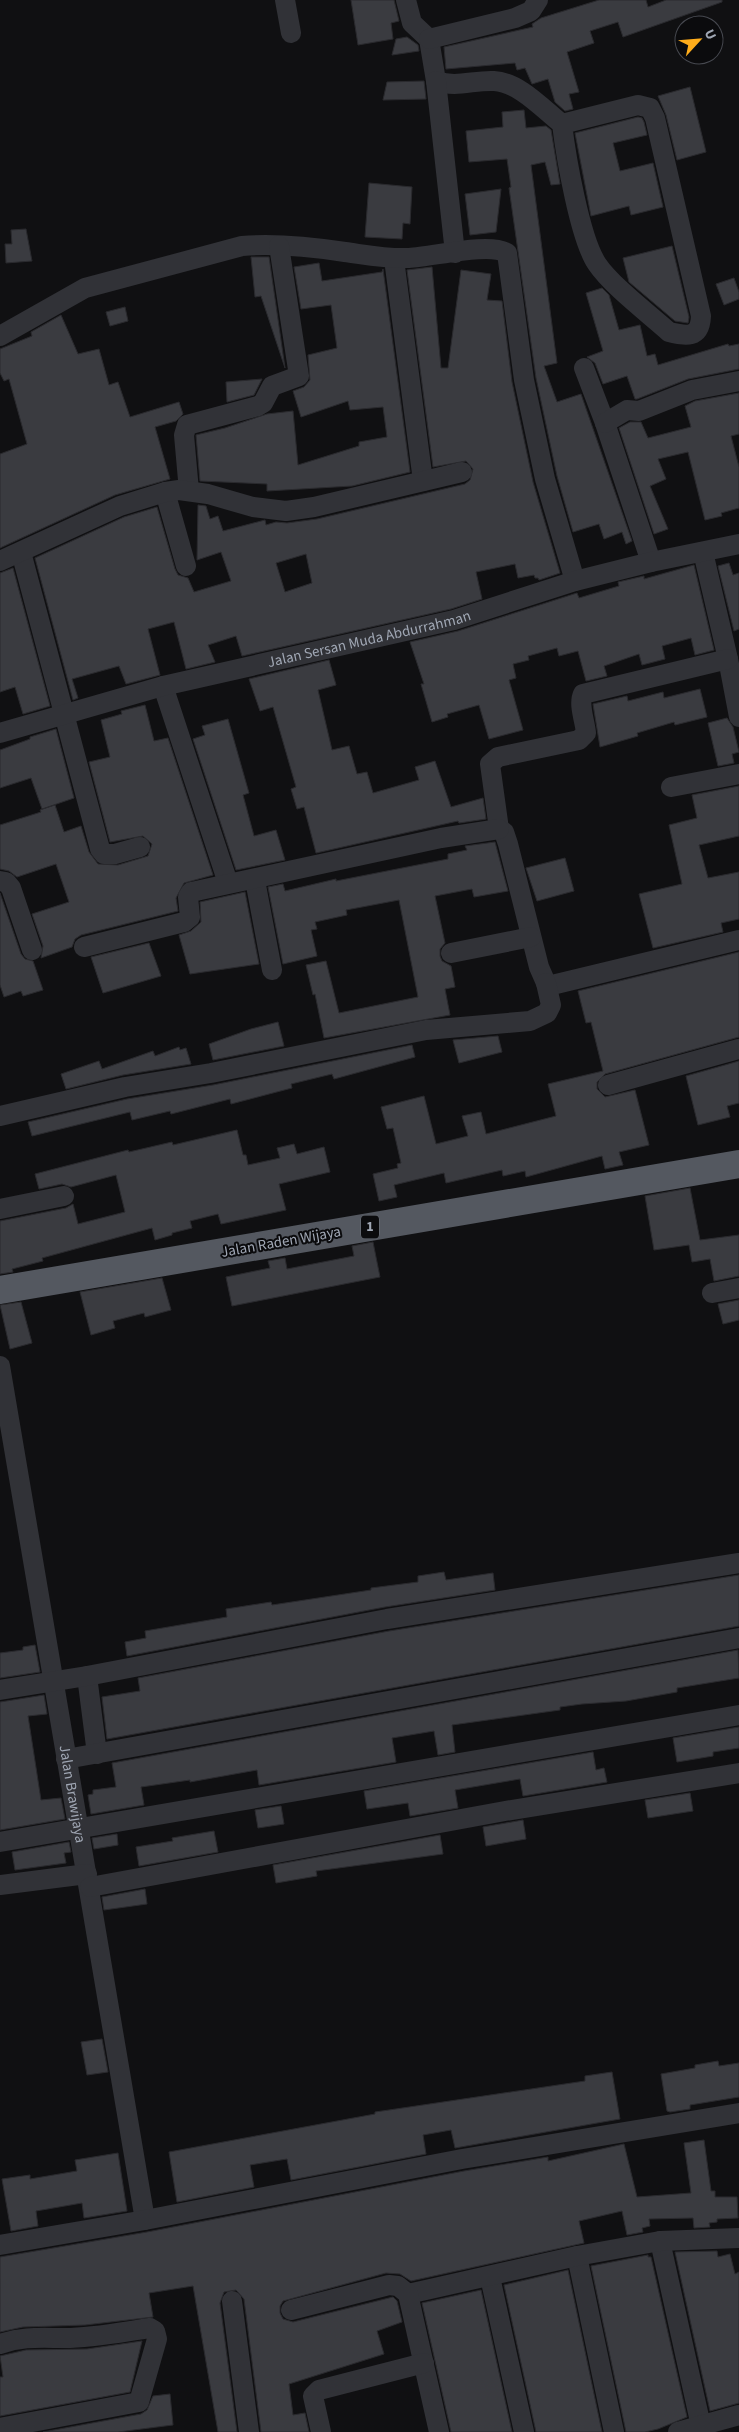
<svg xmlns="http://www.w3.org/2000/svg" width="739" height="2432" viewBox="0 0 739 2432" font-family="'Source Sans 3',sans-serif">
  <rect width="100%" height="100%" fill="#101012"/>
  <path fill="#3a3b40" stroke="#2a2a2e" fill-rule="evenodd" d="M 351,0 L 394,0 L 399,21 L 391,23 L 393,39 L 358,45 Z
    M 599,0 L 646,0 L 648,7 L 666,0 L 722,0 L 722,2 L 623,37 L 618,22 L 590,31 L 594,43 L 567,52 L 579,92 L 569,94 L 573,109 L 565,111 L 555,102 L 548,79 L 532,84 L 525,68 L 517,70 L 515,63 L 446,69 L 444,47 L 533,27 L 532,24 L 541,18 Z
    M 407,37 L 418,45 L 419,51 L 392,55 L 396,39 Z
    M 424,81 L 426,99 L 383,100 L 387,82 Z
    M 690,87 L 706,152 L 677,160 L 666,115 L 658,96 Z
    M 524,110 L 526,128 L 546,126 L 551,130 L 560,184 L 551,185 L 545,162 L 531,165 L 557,363 L 544,366 L 557,402 L 581,394 L 632,541 L 626,544 L 622,532 L 604,539 L 599,524 L 573,532 L 557,476 L 536,378 L 509,188 L 511,187 L 507,159 L 469,162 L 466,131 L 503,127 L 502,112 Z
    M 638,117 L 642,118 L 644,122 L 647,135 L 613,143 L 620,171 L 653,163 L 663,207 L 631,215 L 629,206 L 591,216 L 575,133 Z
    M 369,183 L 412,187 L 410,224 L 403,223 L 402,239 L 365,237 Z
    M 501,189 L 496,232 L 470,235 L 465,194 Z
    M 26,229 L 32,261 L 6,263 L 5,244 L 12,244 L 11,230 Z
    M 672,246 L 689,317 L 688,323 L 675,321 L 629,282 L 623,258 Z
    M 251,257 L 269,257 L 285,368 L 261,296 L 255,297 Z
    M 319,263 L 322,281 L 382,272 L 383,269 L 410,472 L 352,486 L 267,491 L 267,484 L 200,481 L 196,435 L 225,428 L 267,414 L 293,411 L 298,465 L 359,446 L 359,442 L 387,437 L 383,407 L 350,410 L 348,401 L 301,417 L 293,391 L 304,387 L 310,380 L 308,355 L 337,348 L 331,305 L 301,309 L 294,267 Z
    M 432,267 L 441,368 L 448,368 L 461,270 L 491,274 L 487,300 L 502,301 L 512,382 L 533,482 L 560,573 L 539,580 L 538,578 L 535,578 L 534,575 L 518,578 L 515,564 L 476,572 L 482,599 L 451,609 L 242,656 L 236,636 L 208,645 L 215,662 L 186,669 L 174,622 L 148,629 L 160,675 L 126,684 L 119,666 L 72,679 L 78,698 L 73,700 L 35,558 L 124,517 L 157,507 L 175,569 L 178,575 L 188,578 L 194,592 L 231,581 L 221,552 L 197,560 L 198,505 L 206,506 L 210,519 L 218,516 L 223,531 L 265,520 L 266,525 L 276,522 L 287,523 L 317,519 L 465,484 L 470,480 L 473,469 L 466,461 L 433,467 L 407,270 ZM 306,554 L 312,583 L 285,592 L 276,563 Z
    M 734,278 L 739,292 L 739,299 L 724,305 L 716,284 Z
    M 602,288 L 609,295 L 619,330 L 640,325 L 647,356 L 655,354 L 658,365 L 728,344 L 729,346 L 739,344 L 739,369 L 688,379 L 637,399 L 635,399 L 627,376 L 603,384 L 595,363 L 587,357 L 603,351 L 586,293 Z
    M 125,307 L 128,321 L 110,326 L 106,312 Z
    M 61,315 L 78,354 L 99,349 L 109,385 L 118,382 L 130,417 L 179,402 L 183,414 L 176,421 L 155,427 L 170,479 L 115,495 L 0,548 L 0,454 L 27,444 L 9,379 L 4,381 L 0,373 L 0,349 L 32,336 L 31,332 Z
    M 262,379 L 254,395 L 227,402 L 226,382 Z
    M 739,393 L 739,434 L 731,436 L 739,467 L 739,508 L 721,513 L 722,516 L 705,520 L 688,452 L 658,459 L 666,479 L 650,486 L 668,529 L 654,534 L 619,428 L 630,422 L 641,422 L 648,438 L 691,427 L 685,406 L 695,401 Z
    M 729,563 L 733,575 L 739,573 L 739,629 L 734,631 L 718,566 Z
    M 694,565 L 714,650 L 695,655 L 691,638 L 662,646 L 665,659 L 642,665 L 639,654 L 604,666 L 607,676 L 586,681 L 578,651 L 559,656 L 557,648 L 528,656 L 529,660 L 513,664 L 516,678 L 509,680 L 523,730 L 489,739 L 479,705 L 447,714 L 448,717 L 432,722 L 421,684 L 424,684 L 410,642 L 458,631 L 577,593 L 579,598 L 619,586 L 618,582 L 644,576 L 644,579 Z
    M 13,568 L 50,706 L 23,714 L 15,687 L 0,692 L 0,573 Z
    M 329,660 L 336,685 L 318,690 L 332,750 L 349,746 L 357,774 L 367,772 L 373,793 L 419,780 L 415,767 L 435,761 L 451,807 L 483,798 L 486,819 L 459,823 L 458,821 L 316,853 L 304,807 L 297,809 L 291,789 L 296,787 L 273,707 L 260,711 L 249,679 Z
    M 700,689 L 707,717 L 675,725 L 674,722 L 637,733 L 638,736 L 600,747 L 593,704 L 627,696 L 628,701 L 663,692 L 664,698 Z
    M 145,705 L 154,741 L 168,738 L 213,875 L 184,883 L 176,898 L 178,911 L 81,935 L 75,939 L 72,947 L 41,958 L 43,946 L 32,914 L 69,902 L 56,864 L 17,877 L 9,871 L 0,869 L 0,825 L 41,812 L 40,810 L 55,805 L 64,832 L 81,826 L 89,852 L 98,864 L 118,865 L 148,856 L 152,844 L 143,836 L 110,842 L 89,762 L 110,757 L 101,720 L 122,714 L 121,711 Z
    M 727,718 L 733,727 L 739,752 L 732,754 L 734,763 L 718,766 L 708,723 Z
    M 228,719 L 249,793 L 243,795 L 254,836 L 276,830 L 285,860 L 236,870 L 193,739 L 205,735 L 202,726 Z
    M 56,729 L 74,798 L 42,809 L 31,778 L 0,788 L 0,750 L 30,739 L 30,737 Z
    M 739,786 L 739,836 L 699,845 L 708,878 L 739,872 L 739,919 L 721,923 L 723,932 L 653,948 L 639,894 L 682,884 L 669,825 L 697,818 L 692,795 Z
    M 495,842 L 508,891 L 474,897 L 472,889 L 435,896 L 445,943 L 440,949 L 440,956 L 442,961 L 451,966 L 455,987 L 445,989 L 450,1015 L 324,1038 L 315,994 L 313,995 L 306,965 L 326,961 L 339,1013 L 418,997 L 399,900 L 346,910 L 347,915 L 315,922 L 317,929 L 311,930 L 317,956 L 283,964 L 268,887 L 283,884 L 285,891 L 336,879 L 336,881 L 448,859 L 448,854 L 467,850 L 465,846 Z
    M 565,858 L 574,891 L 537,901 L 526,868 Z
    M 245,892 L 259,964 L 190,974 L 179,935 L 191,931 L 201,922 L 200,902 Z
    M 0,893 L 21,954 L 25,959 L 33,961 L 43,990 L 23,996 L 21,991 L 4,997 L 0,985 Z
    M 149,943 L 161,976 L 103,993 L 91,957 Z
    M 739,952 L 739,1037 L 605,1074 L 597,1082 L 597,1089 L 605,1097 L 635,1090 L 649,1145 L 619,1152 L 623,1165 L 605,1169 L 602,1156 L 526,1177 L 525,1171 L 503,1176 L 502,1170 L 446,1183 L 444,1173 L 394,1185 L 397,1197 L 379,1201 L 373,1174 L 398,1168 L 397,1164 L 401,1163 L 393,1128 L 387,1129 L 381,1107 L 424,1096 L 436,1144 L 468,1136 L 462,1116 L 481,1112 L 486,1134 L 556,1116 L 548,1084 L 603,1071 L 591,1022 L 586,1023 L 578,991 Z
    M 278,1022 L 284,1046 L 213,1060 L 209,1044 L 251,1029 Z
    M 498,1036 L 502,1052 L 459,1063 L 453,1040 Z
    M 412,1045 L 415,1057 L 334,1079 L 332,1074 L 291,1084 L 292,1088 L 231,1104 L 230,1099 L 171,1114 L 170,1111 L 132,1120 L 130,1112 L 32,1136 L 28,1122 L 127,1099 L 213,1085 Z
    M 179,1047 L 180,1050 L 186,1048 L 191,1064 L 123,1075 L 66,1089 L 61,1074 L 99,1061 L 102,1069 L 153,1051 L 155,1056 Z
    M 739,1061 L 739,1103 L 727,1106 L 730,1117 L 698,1125 L 686,1076 Z
    M 237,1130 L 243,1155 L 246,1155 L 248,1165 L 280,1158 L 277,1148 L 294,1144 L 297,1154 L 324,1147 L 330,1172 L 279,1184 L 286,1210 L 221,1224 L 218,1214 L 190,1221 L 192,1228 L 172,1233 L 172,1235 L 155,1240 L 152,1228 L 42,1258 L 43,1261 L 12,1269 L 13,1272 L 0,1274 L 0,1221 L 66,1208 L 73,1204 L 78,1224 L 125,1212 L 116,1175 L 71,1187 L 62,1184 L 39,1189 L 35,1174 L 128,1150 L 129,1152 L 172,1142 L 173,1145 Z
    M 690,1188 L 700,1240 L 739,1235 L 739,1276 L 714,1281 L 710,1259 L 692,1262 L 689,1245 L 654,1250 L 645,1196 Z
    M 373,1242 L 380,1277 L 232,1306 L 226,1277 L 270,1268 L 268,1261 L 285,1258 L 287,1269 L 354,1256 L 352,1246 Z
    M 162,1278 L 171,1310 L 145,1317 L 144,1313 L 113,1321 L 115,1328 L 91,1335 L 80,1292 Z
    M 739,1300 L 739,1320 L 723,1324 L 718,1304 Z
    M 21,1302 L 32,1343 L 10,1349 L 0,1305 Z
    M 444,1572 L 446,1580 L 493,1573 L 495,1590 L 385,1607 L 127,1656 L 125,1642 L 146,1638 L 145,1631 L 227,1617 L 226,1609 L 271,1602 L 272,1605 L 371,1590 L 371,1588 L 418,1582 L 418,1576 Z
    M 739,1575 L 739,1626 L 107,1739 L 102,1697 L 140,1691 L 138,1678 L 389,1631 Z
    M 35,1645 L 40,1672 L 0,1678 L 0,1653 L 23,1650 L 23,1647 Z
    M 738,1650 L 739,1678 L 677,1688 L 677,1692 L 626,1701 L 582,1704 L 560,1707 L 560,1710 L 452,1725 L 455,1752 L 438,1755 L 434,1731 L 392,1738 L 396,1762 L 259,1785 L 257,1770 L 190,1782 L 190,1780 L 141,1787 L 144,1805 L 91,1814 L 88,1795 L 93,1794 L 93,1790 L 116,1787 L 112,1763 Z
    M 44,1695 L 47,1714 L 28,1716 L 37,1774 L 41,1800 L 61,1798 L 65,1819 L 0,1830 L 0,1702 Z
    M 739,1727 L 739,1748 L 713,1752 L 713,1756 L 677,1762 L 673,1738 Z
    M 593,1752 L 596,1770 L 604,1768 L 607,1782 L 523,1796 L 520,1779 L 455,1790 L 458,1808 L 410,1816 L 408,1803 L 367,1809 L 364,1791 Z
    M 690,1793 L 693,1811 L 648,1818 L 645,1800 Z
    M 281,1806 L 284,1824 L 258,1828 L 255,1810 Z
    M 523,1820 L 526,1839 L 486,1846 L 483,1827 Z
    M 214,1831 L 218,1852 L 139,1866 L 136,1847 L 173,1841 L 172,1838 Z
    M 117,1834 L 118,1845 L 94,1849 L 92,1838 Z
    M 440,1835 L 443,1854 L 316,1871 L 317,1876 L 276,1883 L 273,1865 Z
    M 69,1842 L 71,1852 L 64,1853 L 66,1863 L 15,1870 L 12,1852 Z
    M 145,1889 L 147,1904 L 104,1910 L 102,1897 Z
    M 102,2039 L 108,2072 L 87,2075 L 81,2042 Z
    M 718,2061 L 719,2066 L 739,2063 L 739,2097 L 690,2105 L 690,2109 L 670,2112 L 667,2111 L 661,2074 L 695,2068 L 695,2065 Z
    M 612,2072 L 620,2119 L 455,2148 L 451,2130 L 423,2135 L 426,2154 L 291,2180 L 287,2159 L 250,2165 L 254,2187 L 177,2202 L 169,2152 L 375,2114 L 375,2112 L 389,2110 L 585,2081 L 585,2076 Z
    M 704,2140 L 711,2191 L 715,2191 L 715,2197 L 737,2197 L 738,2218 L 717,2219 L 717,2222 L 709,2223 L 710,2227 L 694,2228 L 693,2218 L 649,2219 L 650,2226 L 642,2228 L 643,2232 L 627,2235 L 622,2211 L 579,2221 L 584,2243 L 411,2281 L 400,2274 L 386,2273 L 283,2301 L 280,2306 L 280,2313 L 283,2319 L 293,2322 L 393,2297 L 397,2301 L 402,2322 L 377,2331 L 384,2354 L 289,2384 L 293,2415 L 305,2413 L 309,2432 L 261,2432 L 244,2299 L 236,2290 L 224,2292 L 220,2303 L 237,2432 L 218,2432 L 193,2286 L 149,2293 L 153,2317 L 85,2325 L 23,2327 L 0,2332 L 0,2257 L 147,2232 L 464,2171 L 548,2157 L 548,2161 L 624,2144 L 637,2197 L 691,2193 L 684,2143 Z
    M 118,2153 L 127,2211 L 84,2218 L 82,2203 L 36,2211 L 38,2226 L 11,2231 L 2,2179 L 30,2175 L 30,2179 L 77,2171 L 75,2160 Z
    M 717,2251 L 718,2257 L 730,2254 L 735,2274 L 739,2272 L 739,2403 L 710,2411 L 675,2252 Z
    M 648,2255 L 648,2257 L 651,2257 L 687,2417 L 658,2429 L 645,2432 L 626,2432 L 591,2266 Z
    M 568,2270 L 602,2432 L 536,2432 L 504,2285 Z
    M 481,2290 L 512,2432 L 451,2432 L 422,2303 Z
    M 142,2341 L 130,2392 L 0,2416 L 0,2377 L 3,2377 L 0,2356 L 26,2350 L 87,2349 Z
    M 170,2394 L 173,2425 L 118,2432 L 43,2432 L 141,2414 L 147,2410 L 153,2396 Z"/>
  <g fill="none" stroke-linecap="round" stroke-linejoin="round">
    <g stroke="#313237" stroke-width="20">
      <path d="M 285,0 L 291,33"/>
      <path d="M 406,0 L 412,23 L 429,39"/>
      <path d="M 429,39 L 436,81 C 457,88 473,80 494,81 C 519,82 543,109 562,124 C 566,157 580,239 597,264 C 611,285 649,314 669,332 C 686,336 700,339 701,316 L 655,118 L 650,108 L 638,105 L 562,124"/>
      <path d="M 429,39 L 515,18 L 531,11 L 538,0"/>
      <path d="M 436,81 L 455,253"/>
      <path d="M 394,259 L 423,481"/>
      <path d="M 0,336 L 85,288 L 242,246 C 276,243 312,247 345,252 C 367,255 387,259 409,258 C 433,257 489,242 507,253 L 524,380 L 545,479 L 575,581"/>
      <path d="M 584,368 L 605,423 L 651,562"/>
      <path d="M 605,423 L 627,410 L 639,411 L 692,390 L 739,381"/>
      <path d="M 189,491 L 184,435 L 187,425 L 258,406 L 263,403 L 272,386 L 299,376 L 279,246"/>
      <path d="M 165,492 L 186,566"/>
      <path d="M 21,552 L 100,849 L 104,854 L 115,854 L 140,847"/>
      <path d="M 703,552 L 728,659 L 739,717"/>
      <path d="M 0,561 L 120,506 L 165,492 L 179,490 L 208,494 L 253,507 L 286,511 L 314,507 L 462,472"/>
      <path d="M 728,659 L 583,694 C 578,704 585,721 586,733 L 579,740 L 498,757 L 490,764 L 499,829 L 504,832 L 508,844 L 539,967 L 546,983 L 552,985 L 739,940"/>
      <path d="M 163,686 L 228,883"/>
      <path id="s1" d="M 0,733 L 163,686 L 454,620 L 575,581 L 651,562 L 739,544"/>
      <path d="M 671,787 L 739,774"/>
      <path d="M 255,880 L 272,970"/>
      <path d="M 0,881 L 6,882 L 11,888 L 32,950"/>
      <path d="M 84,947 L 184,922 L 190,917 L 188,897 L 191,892 L 196,891 L 441,838 L 499,829"/>
      <path d="M 451,953 L 531,937"/>
      <path d="M 608,1085 L 739,1049"/>
      <path d="M 0,1116 L 125,1087 L 211,1073 L 426,1030 L 530,1021 L 547,1013 L 551,1005 L 546,983"/>
      <path d="M 0,1209 L 64,1196"/>
      <path d="M 712,1293 L 739,1288"/>
      <path id="s2" d="M 0,1366 L 145,2220"/>
      <path d="M 87,1676 L 97,1754"/>
      <path d="M 0,1690 L 87,1676 L 387,1619 L 739,1563"/>
      <path d="M 66,1759 L 739,1638"/>
      <path d="M 0,1842 L 739,1715"/>
      <path d="M 0,1885 L 87,1874"/>
      <path d="M 90,1887 L 505,1811 L 739,1773"/>
      <path d="M 660,2241 L 701,2426"/>
      <path d="M 0,2245 L 145,2220 L 462,2159 L 739,2113"/>
      <path d="M 577,2256 L 614,2432"/>
      <path d="M 490,2277 L 524,2432"/>
      <path d="M 408,2294 L 577,2256 L 660,2241 L 739,2238"/>
      <path d="M 232,2301 L 249,2432"/>
      <path d="M 291,2310 L 389,2285 L 398,2286 L 408,2294 L 439,2432"/>
      <path d="M 0,2344 C 23,2336 41,2338 65,2338 C 93,2338 122,2332 150,2328 L 155,2331 L 157,2339 L 139,2402 L 0,2428"/>
      <path d="M 321,2432 L 313,2396 L 319,2390 L 424,2363"/>
      <path d="M 678,2432 L 739,2415"/>
    </g>
    <path stroke="#545860" stroke-width="28" d="M 0,1290 L 739,1164"/>
  </g>
  <g text-anchor="middle" dominant-baseline="central" stroke-width="4" stroke-linejoin="round" paint-order="stroke">
    <rect fill="#0b0b0d" stroke="#737882" stroke-width="1" x="361" y="1215.5" width="18" height="23" rx="4"/>
    <g font-size="14" font-weight="bold" fill="#a0a7b4">
      <text x="370" y="1227">1</text>
    </g>
    <g font-size="15" fill="#a0a7b4" stroke="#0b0b0d">
      <text stroke="none"><textPath href="#s1" startOffset="381">Jalan Sersan Muda Abdurrahman</textPath></text>
      <text transform="translate(281 1242) rotate(-10)">Jalan Raden Wijaya</text>
      <text stroke="none"><textPath href="#s2" startOffset="434">Jalan Brawijaya</textPath></text>
    </g>
  </g>
  <g transform="translate(699 40) rotate(64)"><circle r="24" fill="#0b0b0d" stroke="#474950"/>
  <path d="M0-4L9 19L0 12L-9 19Z" fill="#ffad1b"/>
  <text y="-8" font-size="14" font-weight="bold" text-anchor="middle" fill="#a0a7b4">U</text>
  </g>
</svg>
